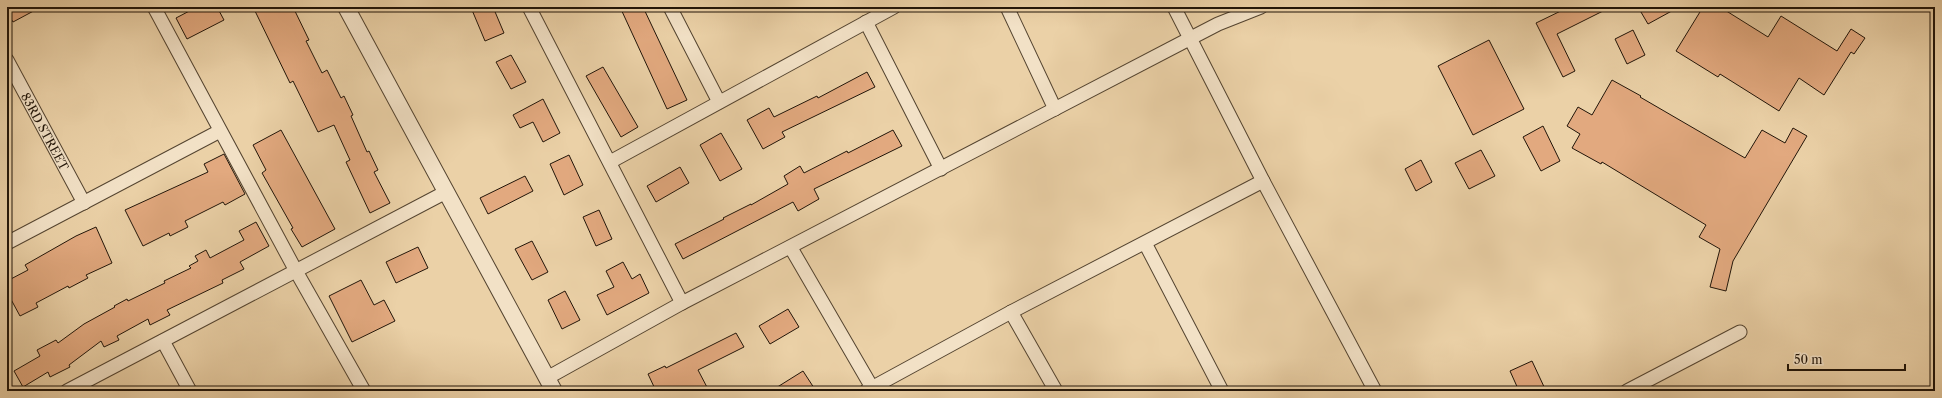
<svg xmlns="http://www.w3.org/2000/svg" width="1942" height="398" viewBox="0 0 1942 398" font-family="'Libre Caslon Text',serif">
  <rect width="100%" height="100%" fill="#ebd1a7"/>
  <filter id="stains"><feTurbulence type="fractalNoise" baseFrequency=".005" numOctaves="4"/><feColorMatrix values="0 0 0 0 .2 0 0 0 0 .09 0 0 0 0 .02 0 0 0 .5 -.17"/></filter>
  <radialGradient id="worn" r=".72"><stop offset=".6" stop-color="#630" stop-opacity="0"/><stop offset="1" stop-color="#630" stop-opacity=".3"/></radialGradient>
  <path fill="#e2a97f" stroke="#211509" d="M 7,7 L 41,7 L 13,22 L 7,12 Z
    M 197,7 L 217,7 L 224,20 L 187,39 L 176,18 Z
    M 263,7 L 293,7 L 309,40 L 306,41 L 322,73 L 327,70 L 341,98 L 344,96 L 353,115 L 351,116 L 367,152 L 369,151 L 378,170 L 374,172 L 390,203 L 370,213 L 346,162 L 350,160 L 334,125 L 318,132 L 293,81 L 290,83 L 255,11 Z
    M 479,7 L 493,7 L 504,33 L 485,41 L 472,10 Z
    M 620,7 L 643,7 L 687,100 L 667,109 Z
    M 1569,7 L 1611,7 L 1557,34 L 1575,71 L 1563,77 L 1536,23 Z
    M 1638,7 L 1679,7 L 1648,24 Z
    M 1703,7 L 1720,7 L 1768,37 L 1781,16 L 1837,51 L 1851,29 L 1865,38 L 1854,54 L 1851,52 L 1824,95 L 1799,78 L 1779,111 L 1720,74 L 1718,77 L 1676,51 Z
    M 1633,30 L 1645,55 L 1627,64 L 1615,39 Z
    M 1489,40 L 1524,109 L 1473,135 L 1438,66 Z
    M 511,55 L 526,82 L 511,89 L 496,62 Z
    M 603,67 L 638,127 L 621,137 L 586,76 Z
    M 867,72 L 875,87 L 782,132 L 785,137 L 763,149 L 747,120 L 769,108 L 774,117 L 817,96 L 818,98 Z
    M 1612,80 L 1641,96 L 1640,97 L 1745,158 L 1762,130 L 1785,143 L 1793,128 L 1807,136 L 1733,261 L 1726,291 L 1710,287 L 1720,249 L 1699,237 L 1706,225 L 1602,162 L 1601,164 L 1572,148 L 1580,134 L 1567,126 L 1578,107 L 1592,115 Z
    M 543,99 L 560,133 L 543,142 L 533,122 L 520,128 L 513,115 Z
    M 1543,126 L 1560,161 L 1541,171 L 1523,137 Z
    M 281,130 L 335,229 L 302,247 L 291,229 L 293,228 L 262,173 L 266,170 L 253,145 Z
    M 893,130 L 902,146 L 814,189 L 819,199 L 798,211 L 793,202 L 683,259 L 675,244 L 724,219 L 723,218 L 751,204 L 751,205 L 788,184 L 784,176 L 800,166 L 804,173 L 847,151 L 848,153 Z
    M 721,133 L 742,169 L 720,181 L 700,145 Z
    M 1481,150 L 1495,176 L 1469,189 L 1455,163 Z
    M 224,154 L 245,194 L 225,205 L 223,202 L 185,221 L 188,227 L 170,236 L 169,233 L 143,246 L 125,210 L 208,172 L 204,164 Z
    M 569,155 L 583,185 L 564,195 L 550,164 Z
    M 1421,160 L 1432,182 L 1416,191 L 1405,169 Z
    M 680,167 L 689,183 L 656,202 L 647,186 Z
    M 525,176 L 533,191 L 488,214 L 480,198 Z
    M 599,210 L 612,239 L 596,246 L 583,217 Z
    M 256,222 L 269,246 L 240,262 L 244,269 L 222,280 L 223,283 L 167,310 L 170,315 L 150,325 L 148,319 L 117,336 L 119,340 L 104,347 L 101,341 L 69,365 L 70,367 L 50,377 L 48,372 L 23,387 L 14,371 L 40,356 L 37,350 L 56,340 L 58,343 L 84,324 L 115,307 L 114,306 L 127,299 L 128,301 L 165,283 L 164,281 L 191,268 L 189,266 L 198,261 L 195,256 L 206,250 L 210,258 L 244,240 L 239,231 Z
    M 96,227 L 112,263 L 86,275 L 88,278 L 69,288 L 68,286 L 36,303 L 38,307 L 20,316 L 7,292 L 7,281 L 28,270 L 25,265 L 76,236 Z
    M 532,241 L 548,272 L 532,280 L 515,249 Z
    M 418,247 L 428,268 L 396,283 L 386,262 Z
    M 623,262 L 632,279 L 640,274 L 649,293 L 607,315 L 597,295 L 614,287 L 606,271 Z
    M 361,280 L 374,305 L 384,300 L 395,321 L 352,342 L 329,296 Z
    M 565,291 L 580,320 L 562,329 L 548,300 Z
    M 788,309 L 799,327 L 770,344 L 759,326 Z
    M 736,333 L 744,347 L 698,370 L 709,391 L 656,391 L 648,374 L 665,366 L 666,368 Z
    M 1532,361 L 1546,391 L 1519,391 L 1510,371 Z
    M 803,371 L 816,391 L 771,391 Z"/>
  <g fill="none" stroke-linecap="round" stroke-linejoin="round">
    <defs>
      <g id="minor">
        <path d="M 154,7 L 296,271 L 364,391"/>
        <path d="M 529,7 L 682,303"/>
        <path d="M 670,7 L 719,102"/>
        <path d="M 1007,7 L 1055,109"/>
        <path d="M 1174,7 L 1263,181 L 1375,391"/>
        <path d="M 866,22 L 941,169"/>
        <path id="s1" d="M 7,60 L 84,203"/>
        <path d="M 610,162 L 894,7"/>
        <path d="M 7,243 L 220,131"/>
        <path d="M 1145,243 L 1222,391"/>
        <path d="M 791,248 L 874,391"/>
        <path d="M 1011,312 L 1056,391"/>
        <path d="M 163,341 L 190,391"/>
        <path d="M 547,378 L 682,303 L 1191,38 L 1218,24 L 1261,7"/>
        <path d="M 67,391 L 446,192"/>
        <path d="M 866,391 L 1011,312 L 1263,181"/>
        <path d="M 1627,391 L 1740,332"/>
      </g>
      <path id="tertiary" d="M 346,7 L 554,391"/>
    </defs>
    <use href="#minor" stroke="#544430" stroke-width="15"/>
    <use href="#tertiary" stroke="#544430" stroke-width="18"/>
    <use href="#minor" stroke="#f2e1c6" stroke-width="13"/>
    <use href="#tertiary" stroke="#f2e1c6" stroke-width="16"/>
  </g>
  <g text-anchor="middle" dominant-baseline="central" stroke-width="3" stroke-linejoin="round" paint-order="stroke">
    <g font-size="12" fill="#211509" stroke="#f2e1c6">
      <text stroke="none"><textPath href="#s1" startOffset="81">83RD STREET</textPath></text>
    </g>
  </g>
  <rect width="1942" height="398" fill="none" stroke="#ebd1a7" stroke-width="24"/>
  <rect x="8" y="8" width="1926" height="382" fill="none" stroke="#211509" stroke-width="2"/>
  <rect x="12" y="12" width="1918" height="374" fill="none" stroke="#211509"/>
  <path d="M1788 364v6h117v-6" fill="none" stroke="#211509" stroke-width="2"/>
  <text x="1794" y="364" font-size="12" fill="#211509" stroke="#f2e1c6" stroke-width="3" paint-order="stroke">50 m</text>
  <rect width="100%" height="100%" filter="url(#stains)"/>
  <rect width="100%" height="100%" fill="url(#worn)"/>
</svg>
